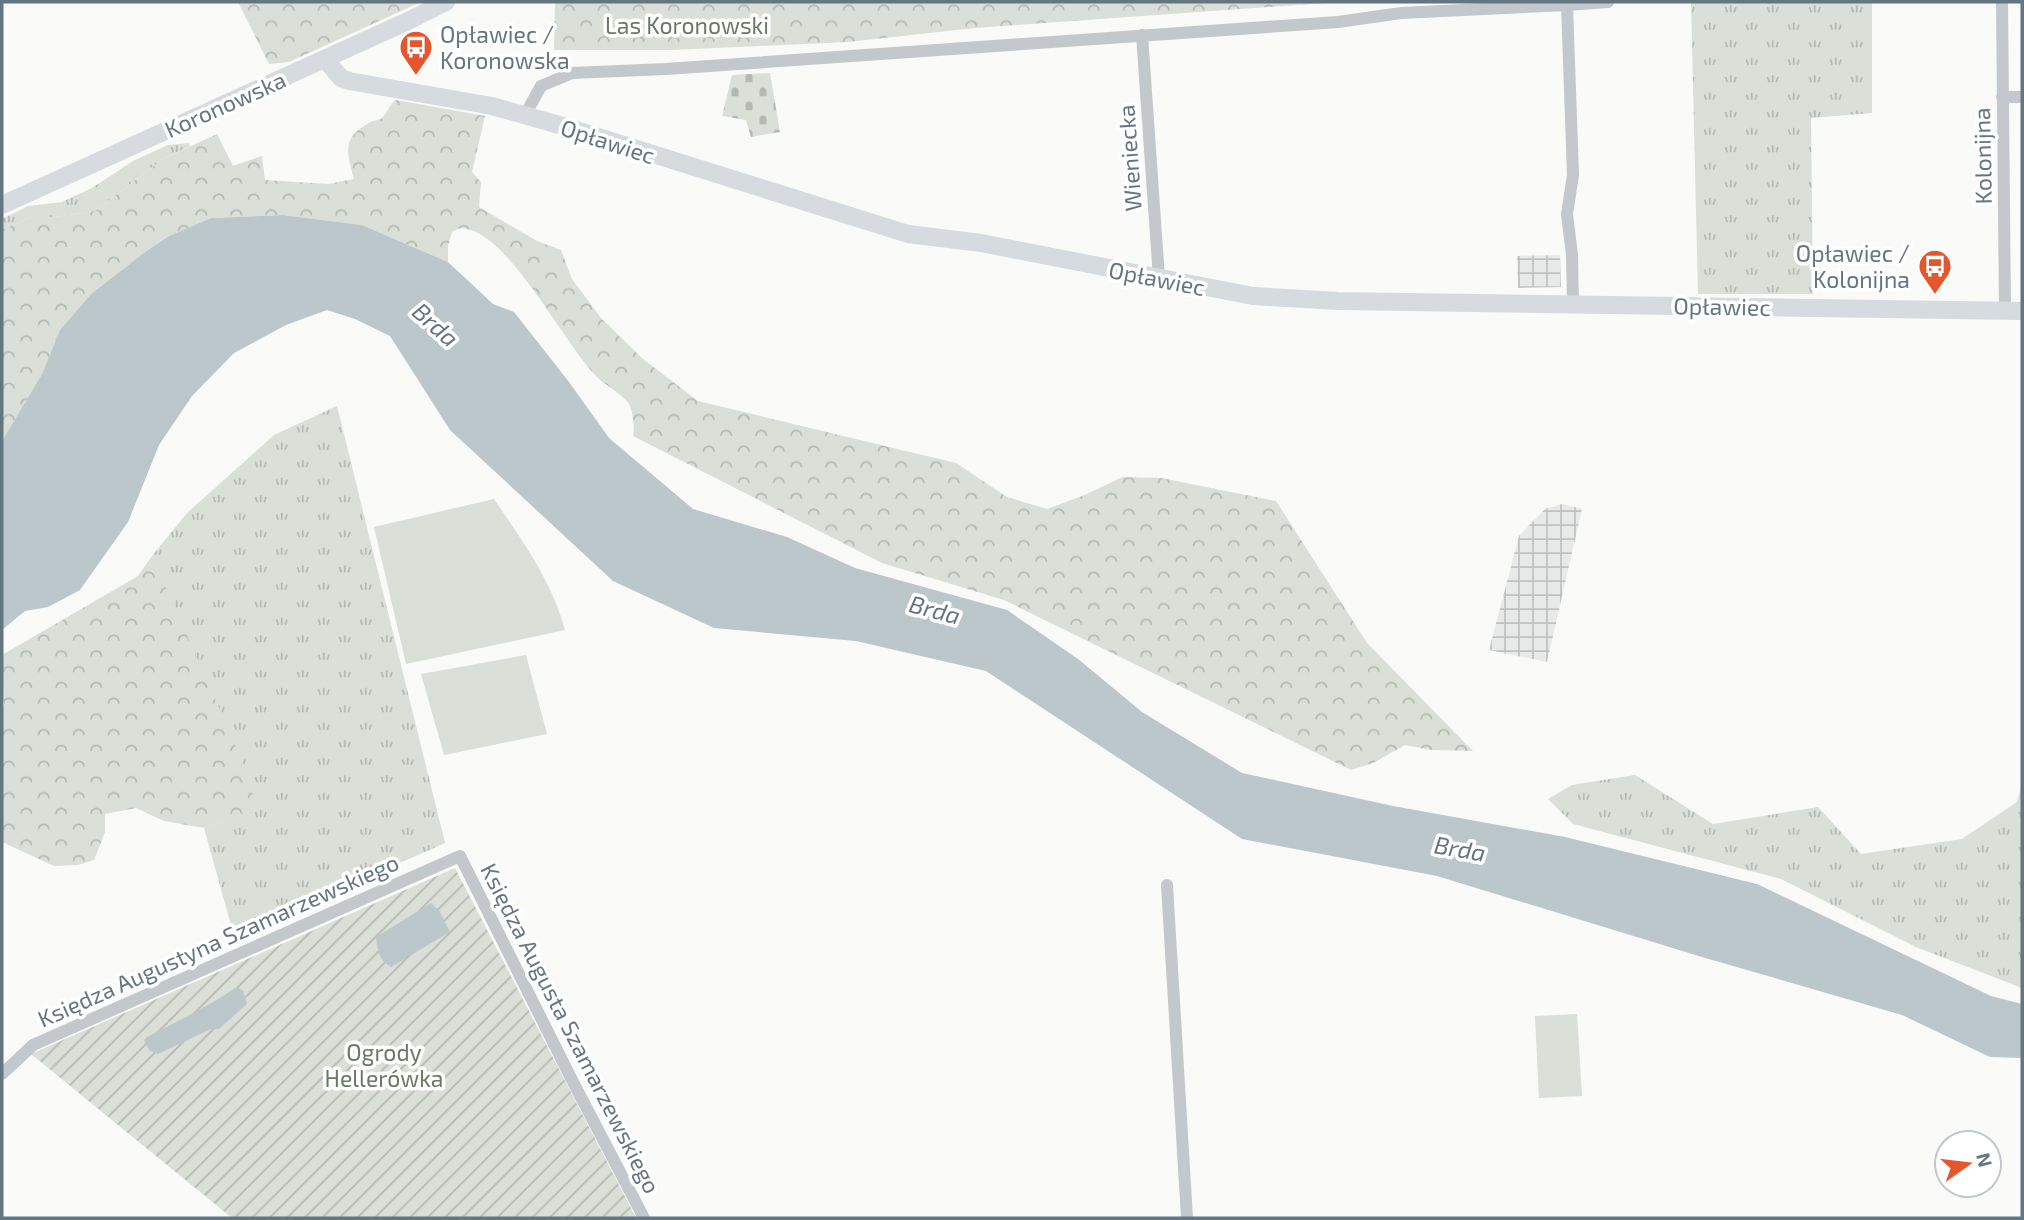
<svg xmlns="http://www.w3.org/2000/svg" width="2024" height="1220" viewBox="0 0 2024 1220" font-family="'Exo 2',sans-serif">
  <defs>
    <pattern id="industrial-grid" width="8" height="8" patternUnits="userSpaceOnUse" patternTransform="scale(1.75)"><rect width="8" height="8" fill="#e8e9e9"/><path d="M0 4h8M4 0v8" fill="none" stroke="#c0c1c2"/></pattern>
    <pattern id="grass-tufts" width="24" height="20" patternUnits="userSpaceOnUse" patternTransform="scale(1.75)"><rect width="24" height="20" fill="#dadfd7"/><path d="M3 7l-1-3M5 7V3M7 7l1-3M15 17l-1-3M17 17v-4M19 17l1-3" fill="none" stroke="#b4b9b4"/></pattern>
    <pattern id="forest-crowns" width="20" height="18" patternUnits="userSpaceOnUse" patternTransform="scale(1.75)"><rect width="20" height="18" fill="#dadfd7"/><path d="M2 6a3 3 0 1 1 6 0M12 15a3 3 0 1 1 6 0" fill="none" stroke="#b4b9b4"/></pattern>
    <pattern id="cemetery-stones" width="16" height="16" patternUnits="userSpaceOnUse" patternTransform="scale(1.75)"><rect width="16" height="16" fill="#dadfd7"/><path d="M2 7V4a2 2 0 0 1 4 0v3zM10 15v-3a2 2 0 0 1 4 0v3z" fill="#b4b9b4"/></pattern>
    <pattern id="garden-furrows" width="10" height="10" patternUnits="userSpaceOnUse" patternTransform="scale(1.75)"><rect width="10" height="10" fill="#dadfd7"/><path d="M-1 1l2-2M0 10L10 0M9 11l2-2" fill="none" stroke="#b4b9b4"/></pattern>
  </defs>
  <rect width="100%" height="100%" fill="#fafaf8"/>
  <path fill="url(#industrial-grid)" d="M 1560,255 L 1561,287 L 1518,288 L 1517,256 Z
    M 1562,504 L 1582,509 L 1547,662 L 1489,650 L 1519,536 L 1545,509 Z"/>
  <path fill="url(#grass-tufts)" d="M 1691,2 L 1872,2 L 1872,113 L 1811,118 L 1813,294 L 1698,294 Z
    M 189,143 L 190,146 L 163,159 L 95,211 L 55,217 L 31,217 L 2,230 L 2,219 L 28,206 L 62,202 L 92,188 L 133,161 L 168,145 Z
    M 337,406 L 445,843 L 234,936 L 204,828 L 252,810 L 152,556 L 187,513 L 274,435 Z
    M 1635,775 L 1713,824 L 1818,807 L 1861,854 L 1962,839 L 2017,802 L 2022,782 L 2022,988 L 1916,947 L 1781,879 L 1573,824 L 1548,799 L 1572,785 Z"/>
  <path fill="url(#forest-crowns)" d="M 238,2 L 421,2 L 289,62 L 269,64 Z
    M 555,2 L 1340,2 L 975,28 L 848,42 L 671,50 L 554,50 Z
    M 396,100 L 485,116 L 472,172 L 481,182 L 479,207 L 537,241 L 561,250 L 572,279 L 601,318 L 643,359 L 698,401 L 956,463 L 1007,497 L 1047,509 L 1082,496 L 1123,477 L 1161,478 L 1276,501 L 1367,643 L 1473,751 L 1431,750 L 1405,745 L 1373,763 L 1351,770 L 1004,600 L 882,563 L 633,436 C 635,428 633,412 629,404 C 622,393 605,386 596,376 C 564,343 510,237 467,229 C 461,227 457,229 452,232 L 448,246 L 448,262 L 362,225 L 283,215 L 211,218 L 169,236 L 145,252 L 91,294 L 60,330 L 42,374 L 2,441 L 2,230 L 31,217 L 55,217 L 95,211 L 163,159 L 217,134 L 233,166 L 262,156 L 265,180 L 328,184 L 354,179 C 346,151 342,137 371,122 C 374,120 380,120 382,118 C 388,112 389,105 396,100 Z
    M 152,556 L 252,783 L 253,810 L 204,828 L 164,821 L 136,808 L 105,814 L 105,832 L 94,860 L 78,865 L 54,866 L 2,842 L 2,708 L 4,706 L 2,655 L 138,576 Z"/>
  <path fill="url(#cemetery-stones)" d="M 770,73 L 780,132 L 751,137 L 746,120 L 722,116 L 732,75 Z"/>
  <path fill="url(#garden-furrows)" d="M 455,868 L 636,1218 L 232,1218 L 31,1054 Z"/>
  <path fill="#dadfd7" d="M 494,499 C 522,540 552,581 565,630 L 406,664 L 374,527 Z
    M 526,655 L 547,734 L 444,755 L 421,674 Z
    M 1577,1014 L 1582,1096 L 1539,1098 L 1535,1016 Z"/>
  <path fill="#bbc7cb" d="M 283,215 L 362,225 L 448,262 L 493,304 L 514,312 L 569,382 L 609,438 L 693,509 L 787,537 L 855,568 L 1007,610 L 1078,659 L 1142,712 L 1242,773 L 1393,806 L 1565,837 L 1757,884 L 1991,996 L 2022,1004 L 2022,1058 L 1990,1057 L 1902,1015 L 1702,957 L 1437,876 L 1242,839 L 986,671 L 856,641 L 714,628 L 613,581 L 450,430 L 390,336 L 355,319 L 327,310 L 286,325 L 234,353 L 192,396 L 159,445 L 128,522 L 80,590 L 48,607 L 25,611 L 2,630 L 2,441 L 42,374 L 60,330 L 91,294 L 145,252 L 169,236 L 211,218 Z
    M 431,903 L 440,912 L 450,932 L 391,967 C 378,959 378,951 376,937 Z
    M 237,987 L 243,991 L 247,1004 L 219,1029 L 211,1029 L 158,1054 L 149,1050 L 144,1040 L 147,1037 C 178,1021 209,1006 237,987 Z"/>
  <g fill="none" stroke-linecap="round" stroke-linejoin="round">
    <path stroke="#c3c8cc" stroke-width="12" d="M 2002,2 L 2005,311
      M 1142,35 L 1159,278
      M 2002,97 L 2022,97
      M 525,115 L 541,86 L 572,73 L 666,69 L 1338,22 L 1401,13 L 1567,5
      M 1573,303 L 1572,255 L 1567,214 L 1573,175 L 1567,5 L 1608,2
      M 1167,885 L 1187,1218
      M 2,1074 L 33,1045 L 460,856 L 572,1080 L 644,1218"/>
    <path stroke="#d6dbdf" stroke-width="18" d="M 325,59 L 341,78 L 349,81 L 492,106 L 570,128 L 908,234 L 981,243 L 1253,296 L 1338,301 L 2022,311
      M 2,205 L 408,21 L 446,2"/>
  </g>
  <defs>
    <symbol id="bus-pin" viewBox="-11 -11 22 30"><path d="M0 17L-7.5 6A9.5 9.5 0 1 1 7.5 6Z" fill="#e4572e" stroke="#fff"/><path d="M-5-6H5V4H4V6H2V4H-2V6H-4V4H-5ZM-3.5-4V0h7V-4ZM-3.5 1.2v1.5H-2V1.2ZM2 1.2v1.5H3.5V1.2Z" fill="#fff"/></symbol>
  </defs>
  <g fill-rule="evenodd">
    <use href="#bus-pin" x="397" y="28" width="38" height="52"/>
    <use href="#bus-pin" x="1916" y="247" width="38" height="52"/>
  </g>
  <g text-anchor="middle" dominant-baseline="central" stroke-width="7" stroke-linejoin="round" paint-order="stroke">
    <g font-size="23" fill="#687a64" stroke="#fff">
      <text x="687" y="25">Las Koronowski</text>
      <text x="384" y="1052">Ogrody<tspan x="384" dy="26">Hellerówka</tspan></text>
    </g>
    <g font-size="23" fill="#657683" stroke="#fff" text-anchor="start">
      <text x="440" y="34">Opławiec /<tspan x="440" dy="26">Koronowska</tspan></text>
      <text x="1910" y="253" text-anchor="end">Opławiec /<tspan x="1910" dy="26">Kolonijna</tspan></text>
    </g>
    <g font-size="23" fill="#657683" stroke="#fff">
      <text transform="translate(225 104) rotate(-24)">Koronowska</text>
      <text transform="translate(608 141) rotate(18)">Opławiec</text>
      <text transform="translate(1982 156) rotate(-91)">Kolonijna</text>
      <text transform="translate(1129 158) rotate(-94)">Wieniecka</text>
      <text transform="translate(1157 278) rotate(11)">Opławiec</text>
      <text transform="translate(1722 306) rotate(1)">Opławiec</text>
      <text transform="translate(218 940) rotate(-24)">Księdza Augustyna Szamarzewskiego</text>
      <text transform="translate(571 1028) rotate(63)">Księdza Augusta Szamarzewskiego</text>
    </g>
    <g font-size="24" font-style="italic" fill="#60757c" stroke="#fff">
      <text transform="translate(436 324) rotate(42)">Brda</text>
      <text transform="translate(935 609) rotate(15)">Brda</text>
      <text transform="translate(1460 848) rotate(10)">Brda</text>
    </g>
  </g>
  <rect width="2024" height="1220" fill="none" stroke="#657683" stroke-width="7"/>
  <g transform="translate(1968 1164) rotate(76)"><circle r="33" fill="#ffffff" stroke="#c1c8cd" stroke-width="2"/>
  <path d="M0-5L12 26L0 18L-12 26Z" fill="#e4572e"/>
  <text y="-10" font-size="19" font-weight="bold" text-anchor="middle" fill="#657683">N</text>
  </g>
</svg>
